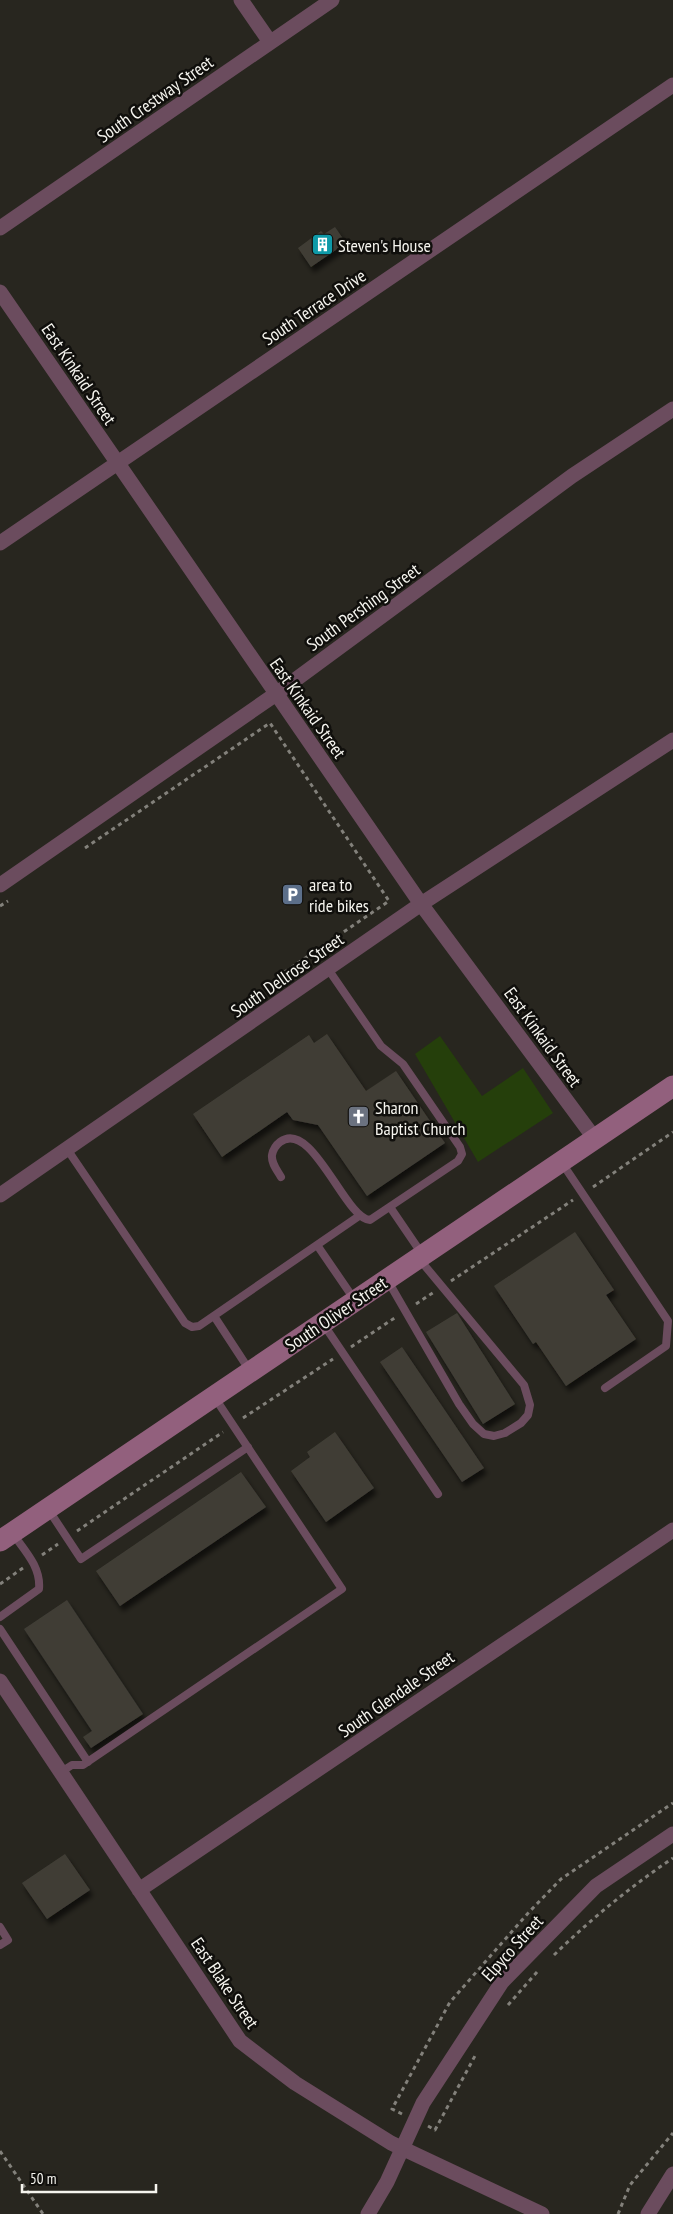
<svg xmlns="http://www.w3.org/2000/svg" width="673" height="2214" viewBox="0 0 673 2214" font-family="'PT Sans Narrow',sans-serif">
  <defs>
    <filter id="shadow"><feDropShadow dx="3" dy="5.5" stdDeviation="2.5" flood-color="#0009"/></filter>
  </defs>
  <rect width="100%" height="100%" fill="#28261f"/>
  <path fill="#253f0b" d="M 440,1036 L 482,1096 L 523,1068 L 553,1113 L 478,1162 L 415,1054 Z"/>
  <path fill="#403e36" filter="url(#shadow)" d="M 335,227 L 346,243 L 311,267 L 298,248 L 321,231 L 324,234 Z
    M 327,1034 L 366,1091 L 396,1071 L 445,1143 L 367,1196 L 318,1125 L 293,1120 L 287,1112 L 222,1157 L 193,1114 L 309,1035 L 314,1043 Z
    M 575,1232 L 614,1290 L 606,1295 L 636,1339 L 566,1386 L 536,1342 L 533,1344 L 494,1286 Z
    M 457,1313 L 515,1404 L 483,1424 L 426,1332 Z
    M 402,1347 L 484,1468 L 462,1482 L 380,1362 Z
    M 335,1432 L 374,1488 L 326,1522 L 291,1471 L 310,1457 L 307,1452 Z
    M 241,1472 L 266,1507 L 120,1606 L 96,1571 Z
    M 67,1600 L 143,1714 L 91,1748 L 83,1737 L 92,1731 L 24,1629 Z
    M 65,1854 L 90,1890 L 47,1919 L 22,1883 Z"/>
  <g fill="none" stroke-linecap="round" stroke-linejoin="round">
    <path stroke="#83817b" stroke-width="3" stroke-dasharray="4 4" stroke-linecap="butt" d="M 85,848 L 270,723 L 389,901 L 276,978
      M 0,906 L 8,901
      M 593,1187 L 673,1132
      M 451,1281 L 573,1200
      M 416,1304 L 434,1292
      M 351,1347 L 396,1317
      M 243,1418 L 333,1359
      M 77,1531 L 223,1432
      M 42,1555 L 58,1544
      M 0,1584 L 23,1568
      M 554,1955 C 591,1919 630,1887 673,1858
      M 508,2005 L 537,1972
      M 402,2114 L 392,2109 L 450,2002 L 530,1911 L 561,1879 L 673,1803
      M 428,2126 L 435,2130 L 476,2054
      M 0,2151 L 43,2214
      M 618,2214 L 630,2185 L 673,2133"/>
    <path stroke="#6b4c5e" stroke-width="8" d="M 67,1149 L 185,1323 L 192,1327 L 199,1326 L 359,1216
      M 562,1163 L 668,1321 L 666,1346 L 605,1388
      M 281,1177 C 277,1170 271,1163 272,1155 C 273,1150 276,1145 280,1142 C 312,1118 345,1219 370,1220 L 458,1161 L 462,1154 L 460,1147 L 403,1064 L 381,1046 L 328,969
      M 390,1207 L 422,1254
      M 317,1245 L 354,1299
      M 388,1281 L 459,1404 L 473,1424 L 484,1434 L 494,1436 L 505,1433 L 521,1423 L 528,1415 L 530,1405 L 524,1385 L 420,1260
      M 214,1316 L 250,1371
      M 324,1325 L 438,1494
      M 48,1509 L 81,1559 L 248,1447
      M 0,1617 L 39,1589 C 41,1567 25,1551 13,1534
      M 0,1629 L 88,1762
      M 61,1772 L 72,1765 L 83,1765 L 342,1589 L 215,1398
      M 0,1927 L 8,1940 L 0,1945"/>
    <path stroke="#6b4c5e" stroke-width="15" d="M 241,0 L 270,42
      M 0,228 L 332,0
      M 0,292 L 421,904 L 595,1139
      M 0,543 L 673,85
      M 0,885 L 276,694 L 572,476 L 673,409
      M 0,1195 L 421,904 L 673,740
      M 0,1681 L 240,2041 L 295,2083 L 391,2143 L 542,2214
      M 139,1890 L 673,1530
      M 368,2214 L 387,2182 L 423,2103 L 502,1982 L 596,1886 L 673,1834
      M 648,2214 L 673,2174"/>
    <path stroke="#92607d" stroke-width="21" d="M 0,1541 L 673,1086"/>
  </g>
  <defs>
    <symbol id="building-square" viewBox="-11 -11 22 22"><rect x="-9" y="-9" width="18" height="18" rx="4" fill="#0f9aa8" stroke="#100f0c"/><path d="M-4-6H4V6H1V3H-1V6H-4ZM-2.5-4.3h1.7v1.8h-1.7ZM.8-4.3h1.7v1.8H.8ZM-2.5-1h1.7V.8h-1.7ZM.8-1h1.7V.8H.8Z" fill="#fff"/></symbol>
    <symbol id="parking-square" viewBox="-11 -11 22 22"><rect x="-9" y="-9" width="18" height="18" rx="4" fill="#5c6f8a" stroke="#100f0c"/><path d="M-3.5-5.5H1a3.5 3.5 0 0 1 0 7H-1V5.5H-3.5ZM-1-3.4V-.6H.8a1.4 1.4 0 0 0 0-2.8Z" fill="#fff"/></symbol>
    <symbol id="church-square" viewBox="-11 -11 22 22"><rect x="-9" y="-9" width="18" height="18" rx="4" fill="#6b7280" stroke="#100f0c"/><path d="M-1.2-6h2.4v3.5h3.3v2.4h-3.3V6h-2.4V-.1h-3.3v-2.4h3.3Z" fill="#fff"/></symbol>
  </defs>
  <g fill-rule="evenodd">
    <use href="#building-square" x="310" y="232" width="25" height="25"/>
    <use href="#parking-square" x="280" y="882" width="25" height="25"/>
    <use href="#church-square" x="346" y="1104" width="25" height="25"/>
  </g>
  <g text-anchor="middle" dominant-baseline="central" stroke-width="5" stroke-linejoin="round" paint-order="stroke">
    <g font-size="18" fill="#f6f5ef" stroke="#100f0c">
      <text transform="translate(155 99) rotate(-35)">South Crestway Street</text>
      <text transform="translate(314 307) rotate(-34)">South Terrace Drive</text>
      <text transform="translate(79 374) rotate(56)">East Kinkaid Street</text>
      <text transform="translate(363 607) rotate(-36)">South Pershing Street</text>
      <text transform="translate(308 708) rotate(55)">East Kinkaid Street</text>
      <text transform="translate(287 975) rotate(-35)">South Dellrose Street</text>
      <text transform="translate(543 1037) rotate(54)">East Kinkaid Street</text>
      <text transform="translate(336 1314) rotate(-34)">South Oliver Street</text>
      <text transform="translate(396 1694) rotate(-35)">South Glendale Street</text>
      <text transform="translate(512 1948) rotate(-48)">Elpyco Street</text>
      <text transform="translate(225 1983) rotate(56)">East Blake Street</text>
    </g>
    <g font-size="18" fill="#f6f5ef" stroke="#100f0c" text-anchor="start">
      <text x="338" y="245">Steven's House</text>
      <text x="309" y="884">area to<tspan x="309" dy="21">ride bikes</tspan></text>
      <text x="375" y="1107">Sharon<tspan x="375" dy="21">Baptist Church</tspan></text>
    </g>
  </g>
  <path d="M22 2184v8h134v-8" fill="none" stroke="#f6f5ef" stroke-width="2.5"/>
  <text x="30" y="2184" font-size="15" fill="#f6f5ef" stroke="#100f0c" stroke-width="4" paint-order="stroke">50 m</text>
</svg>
